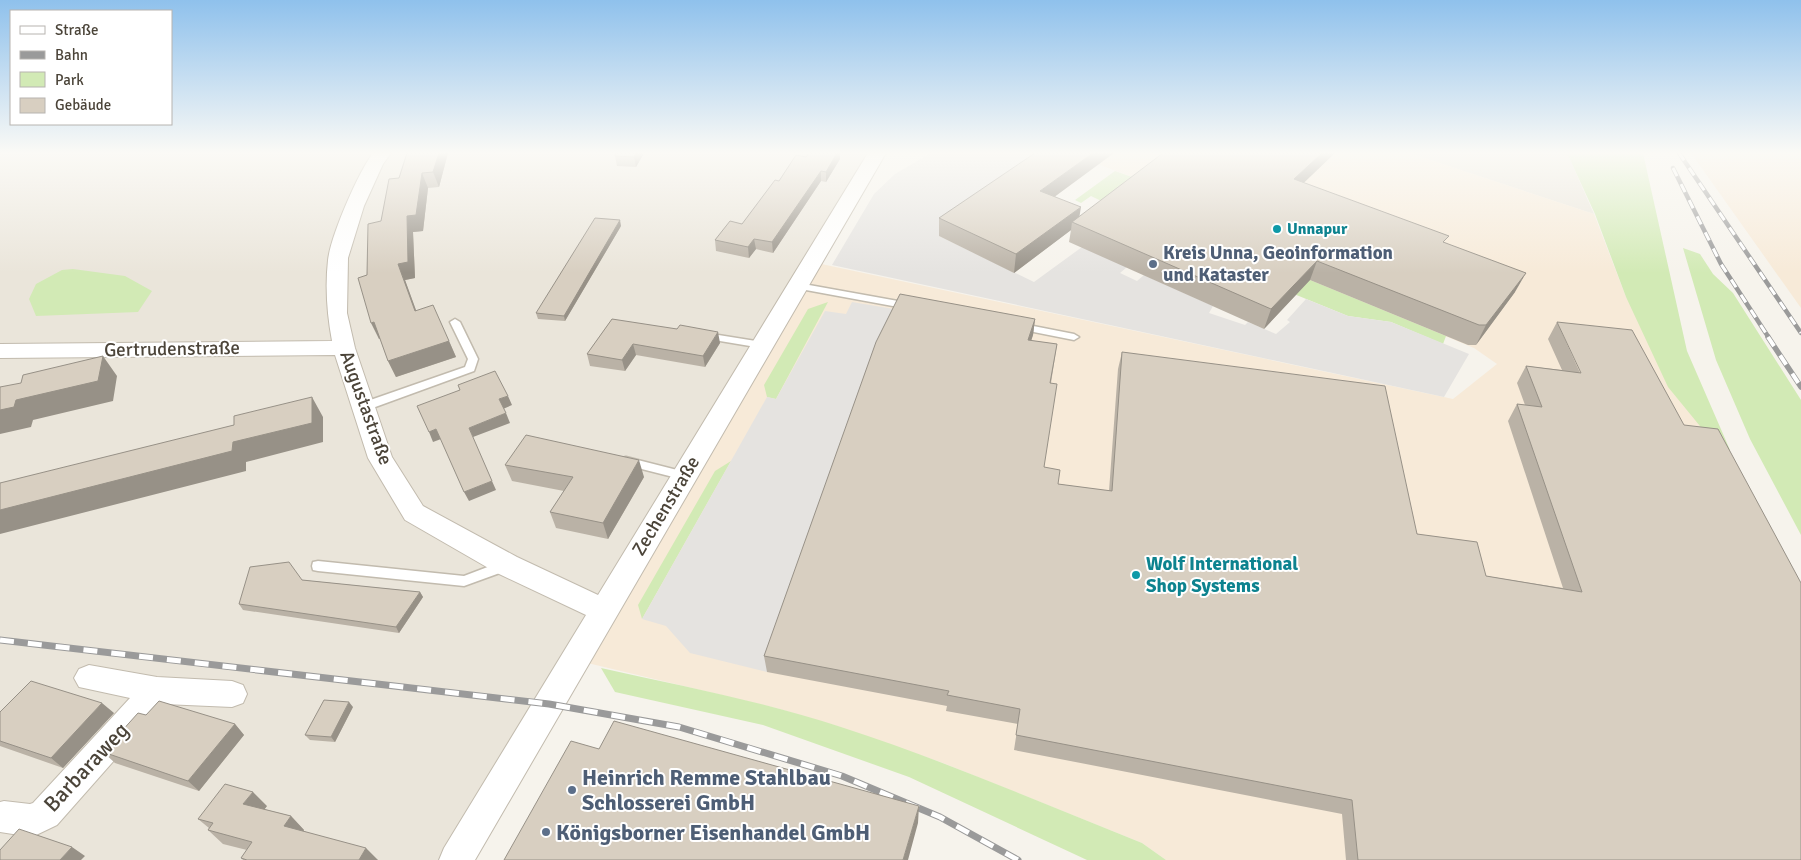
<svg xmlns="http://www.w3.org/2000/svg" width="1801" height="860" viewBox="0 0 1801 860" font-family="Signika,sans-serif">
  <rect width="100%" height="100%" fill="#f6f3ec"/>
  <path fill="#eae5da" d="M 0,153 L 877,153 L 456,860 L 0,860 Z
    M 1409,153 L 1567,153 L 1594,214 Z"/>
  <path fill="#f7ead8" d="M 1069,153 L 1409,153 L 1594,214 L 1626,297 L 1704,431 L 1801,860 L 1166,860 L 1142,843 L 943,763 L 840,727 L 776,708 L 575,660 L 812,262 L 1453,399 L 1497,364 L 1474,348 L 1120,202 L 1145,182 Z
    M 1691,153 L 1801,153 L 1801,308 Z"/>
  <path fill="#d2eab5" d="M 1567,153 L 1643,153 L 1687,351 L 1730,450 L 1713,448 L 1704,431 L 1668,387 L 1626,297 L 1595,214 Z
    M 1115,171 L 1146,182 L 1121,202 L 1446,336 L 1443,344 L 1391,322 L 1348,316 L 1294,294 L 1091,196 L 1081,203 L 1075,200 Z
    M 1683,248 L 1700,254 L 1713,274 L 1733,293 L 1801,400 L 1801,535 L 1750,439 L 1716,360 Z
    M 73,269 L 125,276 L 152,291 L 138,312 L 36,316 L 29,299 L 36,284 L 62,270 Z
    M 828,302 L 776,399 L 767,397 L 764,385 L 808,309 Z
    M 731,461 L 642,619 L 638,605 L 715,471 Z
    M 601,668 C 681,686 762,701 841,727 C 943,760 1042,803 1142,843 L 1166,860 L 1087,860 L 909,777 L 763,725 L 615,692 Z"/>
  <path fill="#e5e3e0" d="M 931,153 L 1059,153 L 939,236 L 1034,282 L 1082,247 L 1127,267 L 1120,273 L 1137,281 L 1144,275 L 1213,306 L 1209,313 L 1245,325 L 1248,322 L 1276,334 L 1290,322 L 1287,320 L 1306,299 L 1348,316 L 1391,322 L 1469,354 L 1444,397 L 832,265 L 874,194 L 895,174 Z
    M 852,302 L 900,310 L 871,374 L 767,672 L 690,653 L 666,626 L 642,619 L 767,397 L 776,399 L 825,311 L 846,314 Z"/>
  <g fill="none" stroke-linecap="round" stroke-linejoin="round">
    <defs>
      <path id="lane" d="M 798,283 L 909,303 L 914,306 L 909,309 L 795,288 L 793,286 L 795,284 Z
        M 455,319 L 460,322 L 478,359 L 474,371 L 367,410 L 359,410 L 358,407 L 359,404 L 465,367 L 468,359 L 450,322 Z
        M 1018,323 L 1074,334 L 1079,337 L 1074,340 L 1014,328 L 1013,326 Z
        M 706,333 L 762,342 L 767,345 L 762,348 L 702,338 L 701,336 Z
        M 626,457 L 685,472 L 689,473 L 691,476 L 689,479 L 685,480 L 622,464 L 620,461 L 622,458 Z
        M 506,560 L 511,561 L 512,565 L 511,569 L 464,586 L 318,571 L 313,570 L 312,566 L 313,562 L 318,561 L 464,576 Z"/>
      <path id="street" d="M 373,153 L 391,153 L 383,164 L 364,206 L 348,258 L 347,313 L 355,348 L 392,457 L 423,506 L 517,557 L 598,595 L 868,153 L 886,153 L 475,860 L 439,860 L 444,848 L 586,615 L 497,573 L 405,520 L 368,458 L 335,355 L 0,358 L 0,344 L 332,341 C 327,314 325,287 328,260 C 331,235 358,173 373,153 Z
        M 89,665 L 157,677 L 232,681 L 243,685 L 247,694 L 243,703 L 232,707 L 164,704 L 57,825 L 32,837 L 0,832 L 0,802 L 4,801 L 30,804 L 33,803 L 130,698 L 79,687 L 74,678 L 79,669 Z"/>
    </defs>
    <use href="#lane" stroke="#c2bbae" stroke-width="3"/>
    <use href="#street" stroke="#c2bbae" stroke-width="2"/>
    <use href="#lane" fill="#fff" fill-rule="evenodd"/>
    <use href="#street" fill="#fff" fill-rule="evenodd"/>
    <defs>
      <path id="rail-far2" d="M 1679,153 L 1801,333
        M 1673,168 L 1721,264 L 1769,338"/>
      <path id="rail-far1" d="M 1768,337 L 1801,387"/>
      <path id="rail" d="M 0,640 L 549,704 L 679,727 L 842,776 L 940,817 L 1018,860"/>
    </defs>
    <use href="#rail-far2" stroke="#9a9a9a" stroke-width="4.5"/>
    <use href="#rail-far1" stroke="#9a9a9a" stroke-width="5.5"/>
    <use href="#rail" stroke="#9a9a9a" stroke-width="7"/>
    <use href="#rail-far2" stroke="#fff" stroke-width="3" stroke-dasharray="9" stroke-linecap="butt"/>
    <use href="#rail-far1" stroke="#fff" stroke-width="4" stroke-dasharray="11" stroke-linecap="butt"/>
    <use href="#rail" stroke="#fff" stroke-width="5" stroke-dasharray="14" stroke-linecap="butt"/>
  </g>
  <path fill="#bab2a6" d="M 448,153 L 439,187 L 428,188 L 423,231 L 413,232 L 415,278 L 405,280 L 416,310 L 449,341 L 456,357 L 396,377 L 388,361 L 380,339 L 379,339 L 367,275 L 399,178 Z
    M 644,153 L 636,167 L 617,166 L 615,156 Z
    M 809,153 L 840,153 L 840,159 L 826,182 L 821,181 L 773,253 L 756,249 L 749,258 L 716,251 L 715,240 L 742,224 L 779,181 L 806,157 Z
    M 1304,183 L 1446,243 L 1515,292 L 1476,345 L 1468,345 L 1310,280 L 1264,329 L 1069,242 L 1071,230 L 1014,273 L 939,236 L 939,218 L 1055,196 L 1079,217 Z
    M 621,226 L 565,321 L 538,319 L 536,313 Z
    M 612,319 L 720,343 L 705,367 L 636,355 L 625,371 L 590,366 L 587,354 Z
    M 1035,319 L 1033,335 L 1031,341 L 1057,344 L 1051,383 L 1044,467 L 1058,484 L 1109,491 L 1118,369 L 1122,352 L 1486,576 L 1563,588 L 1508,421 L 1517,404 L 1525,405 L 1517,383 L 1526,366 L 1562,370 L 1548,339 L 1557,322 L 1801,860 L 1346,860 L 1342,814 L 1014,750 L 1018,724 L 946,711 L 947,706 L 767,672 L 764,656 Z
    M 505,465 L 644,477 L 608,539 L 556,528 L 550,512 L 564,491 L 512,481 Z
    M 302,580 L 420,592 L 423,597 L 399,633 L 243,610 L 239,604 Z
    M 353,707 L 335,742 L 310,740 L 305,735 Z
    M 0,712 L 114,713 L 63,768 L 0,746 Z
    M 146,715 L 235,724 L 244,735 L 199,791 L 115,763 L 103,752 Z
    M 267,806 L 264,809 L 291,816 L 304,830 L 304,831 L 378,860 L 243,860 L 241,858 L 247,850 L 223,844 L 208,830 L 209,828 L 198,819 Z"/>
  <path fill="#979187" d="M 439,153 L 448,153 L 439,187 L 433,172 Z
    M 636,153 L 644,153 L 636,167 L 634,157 Z
    M 837,153 L 840,153 L 840,159 L 826,182 L 826,172 Z
    M 1093,153 L 1114,153 L 1038,209 L 1040,191 Z
    M 1322,153 L 1335,153 L 1288,198 L 1294,179 Z
    M 821,171 L 821,181 L 773,253 L 772,242 Z
    M 422,173 L 428,188 L 423,231 L 413,232 L 415,278 L 405,280 L 422,327 L 415,311 L 398,264 L 407,216 Z
    M 1081,207 L 1078,225 L 1072,222 L 1071,230 L 1014,273 L 1016,254 Z
    M 620,220 L 621,226 L 565,321 L 564,316 Z
    M 754,239 L 756,249 L 749,258 L 748,247 Z
    M 1317,261 L 1310,280 L 1264,329 L 1271,309 Z
    M 1526,273 L 1515,292 L 1476,345 L 1486,325 Z
    M 1035,319 L 1033,335 L 1026,356 L 1028,340 Z
    M 374,322 L 381,338 L 379,339 L 371,323 Z
    M 718,332 L 720,343 L 705,367 L 703,356 Z
    M 449,341 L 456,357 L 396,377 L 388,361 Z
    M 633,344 L 636,355 L 625,371 L 622,360 Z
    M 103,356 L 117,376 L 113,401 L 33,420 L 31,427 L 0,434 L 0,410 L 16,400 Z
    M 508,396 L 512,405 L 503,409 L 499,399 Z
    M 312,397 L 323,417 L 323,442 L 246,462 L 246,471 L 0,534 L 0,510 Z
    M 506,413 L 510,423 L 473,437 L 469,428 Z
    M 436,429 L 441,439 L 433,442 L 429,432 Z
    M 639,460 L 644,477 L 608,539 L 603,523 Z
    M 492,481 L 496,490 L 469,501 L 464,492 Z
    M 420,592 L 423,597 L 399,633 L 396,627 Z
    M 349,702 L 353,707 L 335,742 L 331,737 Z
    M 102,703 L 114,713 L 63,768 L 51,758 Z
    M 235,724 L 244,735 L 199,791 L 188,781 Z
    M 253,792 L 267,806 L 258,818 L 243,804 Z
    M 919,806 L 918,823 L 908,860 L 903,860 Z
    M 291,816 L 304,830 L 298,839 L 284,826 Z
    M 72,847 L 85,856 L 81,860 L 60,860 Z
    M 366,848 L 378,860 L 359,860 Z"/>
  <path fill="#d8cfc1" stroke="#979187" d="M 407,153 L 439,153 L 433,172 L 422,173 L 416,215 L 407,216 L 408,262 L 398,264 L 415,311 L 433,305 L 449,341 L 388,361 L 374,322 L 371,323 L 358,278 L 367,275 L 368,224 L 381,221 L 389,179 L 399,178 Z
    M 615,153 L 636,153 L 634,157 L 615,156 Z
    M 809,153 L 837,153 L 826,172 L 821,171 L 772,242 L 754,239 L 748,247 L 715,240 L 730,221 L 742,224 L 775,180 L 779,181 L 796,155 L 806,157 Z
    M 1035,153 L 1093,153 L 1040,191 L 1081,207 L 1016,254 L 939,218 Z
    M 1163,153 L 1322,153 L 1294,179 L 1449,236 L 1443,242 L 1526,273 L 1486,325 L 1479,325 L 1317,261 L 1271,309 L 1072,222 Z
    M 595,218 L 620,220 L 564,316 L 536,313 Z
    M 900,294 L 1035,319 L 1028,340 L 1057,344 L 1050,383 L 1057,384 L 1044,467 L 1060,470 L 1058,484 L 1112,491 L 1122,352 L 1385,386 L 1417,534 L 1477,542 L 1486,576 L 1582,592 L 1517,404 L 1542,407 L 1526,366 L 1581,373 L 1557,322 L 1632,330 L 1684,425 L 1718,429 L 1801,583 L 1801,860 L 1358,860 L 1352,800 L 1016,735 L 1020,709 L 947,695 L 949,691 L 764,656 L 876,342 Z
    M 612,319 L 677,329 L 680,325 L 718,332 L 703,356 L 633,344 L 622,360 L 587,354 Z
    M 103,356 L 98,381 L 16,400 L 14,407 L 0,410 L 0,387 L 21,383 L 23,375 Z
    M 495,371 L 508,396 L 499,399 L 506,413 L 469,428 L 492,481 L 464,492 L 436,429 L 429,432 L 417,406 L 460,390 L 458,385 Z
    M 312,397 L 312,423 L 233,442 L 232,451 L 0,510 L 0,483 L 234,425 L 234,416 Z
    M 526,435 L 639,460 L 603,523 L 550,512 L 573,477 L 505,465 Z
    M 289,562 L 302,580 L 420,592 L 396,627 L 239,604 L 250,567 Z
    M 31,681 L 102,703 L 51,758 L 0,741 L 0,712 Z
    M 324,700 L 349,702 L 331,737 L 305,735 Z
    M 159,701 L 235,724 L 188,781 L 103,752 L 138,713 L 146,715 Z
    M 614,721 L 919,806 L 903,860 L 504,860 L 571,741 L 599,749 Z
    M 225,784 L 253,792 L 243,804 L 291,816 L 284,826 L 366,848 L 359,860 L 247,860 L 241,858 L 252,842 L 208,830 L 213,823 L 198,819 Z
    M 19,829 L 72,847 L 60,860 L 0,860 L 0,850 Z"/>
  <linearGradient id="sky" x2="0" y2="1"><stop stop-color="#8fc1ec"/><stop offset="0.56" stop-color="#fbfaf6"/><stop offset="1" stop-color="#fbfaf6" stop-opacity="0"/></linearGradient>
  <rect width="1801" height="273" fill="url(#sky)"/>
  <g fill="#0f9aa8" stroke="#fff" stroke-width="2">
    <circle cx="1277" cy="229" r="5"/>
    <circle cx="1136" cy="575" r="5"/>
  </g>
  <g fill="#5c6f8a" stroke="#fff" stroke-width="2">
    <circle cx="1153" cy="264" r="5"/>
    <circle cx="572" cy="790" r="5"/>
    <circle cx="546" cy="832" r="5"/>
  </g>
  <g text-anchor="middle" dominant-baseline="central" stroke-width="4" stroke-linejoin="round" paint-order="stroke">
    <g font-size="16" font-weight="bold" fill="#0d838f" stroke="#fff" text-anchor="start">
      <text x="1287" y="229">Unnapur</text>
    </g>
    <g font-size="19" font-weight="bold" fill="#4e5e75" stroke="#fff" text-anchor="start">
      <text x="1163" y="253">Kreis Unna, Geoinformation<tspan x="1163" dy="22">und Kataster</tspan></text>
    </g>
    <g font-size="19" fill="#4b4439" stroke="#fff">
      <text transform="translate(172 349) rotate(-1)">Gertrudenstraße</text>
      <text transform="translate(366 408) rotate(70)">Augustastraße</text>
      <text transform="translate(666 506) rotate(-59)">Zechenstraße</text>
    </g>
    <g font-size="19" font-weight="bold" fill="#0d838f" stroke="#fff" text-anchor="start">
      <text x="1146" y="564">Wolf International<tspan x="1146" dy="22">Shop Systems</tspan></text>
    </g>
    <g font-size="22" fill="#4b4439" stroke="#fff">
      <text transform="translate(86 767) rotate(-47)">Barbaraweg</text>
    </g>
    <g font-size="22" font-weight="bold" fill="#4e5e75" stroke="#fff" text-anchor="start">
      <text x="582" y="777">Heinrich Remme Stahlbau<tspan x="582" dy="25">Schlosserei GmbH</tspan></text>
      <text x="556" y="832">Königsborner Eisenhandel GmbH</text>
    </g>
  </g>
  <rect x="10" y="10" width="162" height="115" fill="#ffffff" stroke="#b7b4b0"/>
  <rect x="20" y="26" width="25" height="8" fill="#ffffff" stroke="#b7b4b0"/>
  <text x="55" y="35" font-size="15" fill="#4b4439">Straße</text>
  <rect x="20" y="51" width="25" height="8" fill="#9a9a9a" stroke="#b7b4b0"/>
  <text x="55" y="60" font-size="15" fill="#4b4439">Bahn</text>
  <rect x="20" y="72" width="25" height="15" fill="#d2eab5" stroke="#b7b4b0"/>
  <text x="55" y="85" font-size="15" fill="#4b4439">Park</text>
  <rect x="20" y="98" width="25" height="15" fill="#d8cfc1" stroke="#b7b4b0"/>
  <text x="55" y="110" font-size="15" fill="#4b4439">Gebäude</text>
</svg>
